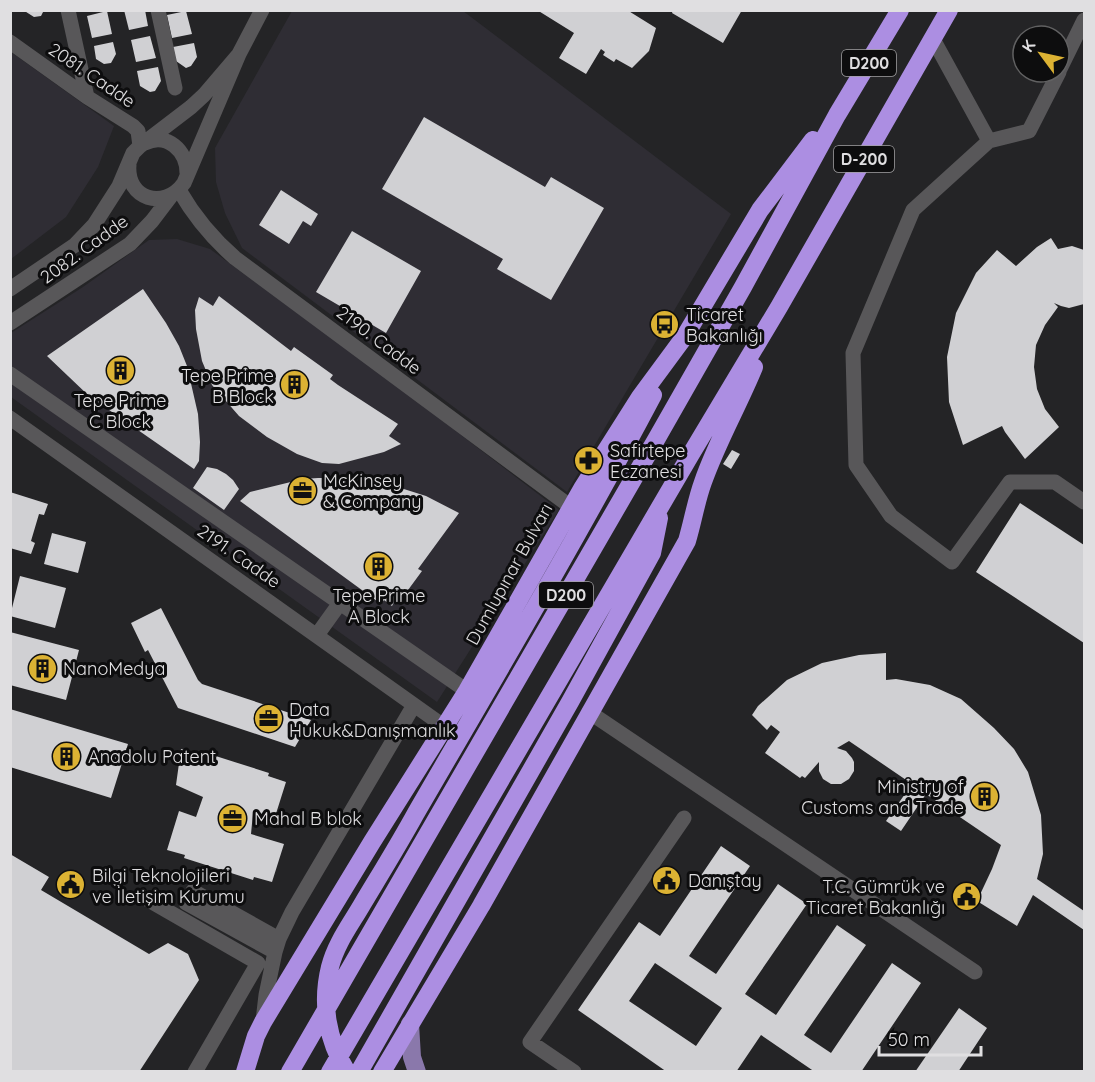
<svg xmlns="http://www.w3.org/2000/svg" width="1095" height="1082" viewBox="0 0 1095 1082" font-family="Quicksand,sans-serif">
  <rect width="100%" height="100%" fill="#242426"/>
  <path fill="#2f2d34" d="M 292,11 L 463,11 L 731,214 L 567,492 L 242,248 L 225,213 L 216,182 L 215,148 Z
    M 11,52 L 114,126 L 98,167 L 66,217 L 11,259 Z
    M 177,239 L 210,249 L 397,386 L 559,510 L 437,702 L 11,397 L 11,333 L 83,287 L 149,240 Z"/>
  <path fill="#d0d0d3" fill-rule="evenodd" d="M 23,10 L 44,10 L 41,16 L 34,17 Z
    M 124,10 L 145,10 L 148,26 L 129,30 Z
    M 537,10 L 627,10 L 656,28 L 649,51 L 632,68 L 616,59 L 614,62 L 603,55 L 605,52 L 601,49 L 586,74 L 559,58 L 574,33 Z
    M 673,10 L 742,10 L 723,43 L 672,13 Z
    M 107,11 L 112,34 L 92,38 L 87,16 Z
    M 186,11 L 192,34 L 172,38 L 167,15 Z
    M 150,36 L 156,58 L 136,62 L 131,40 Z
    M 113,42 L 116,54 L 111,63 L 104,64 L 96,59 L 94,46 Z
    M 194,43 L 197,57 L 191,66 L 186,68 L 176,61 L 173,47 Z
    M 158,67 L 161,81 L 155,91 L 150,92 L 140,86 L 137,71 Z
    M 424,117 L 545,187 L 551,177 L 604,208 L 551,300 L 497,269 L 503,259 L 382,189 Z
    M 281,190 L 318,214 L 311,226 L 303,221 L 289,244 L 259,225 Z
    M 352,231 L 421,271 L 386,333 L 316,292 Z
    M 1051,238 L 1058,249 L 1072,246 L 1084,250 L 1084,304 L 1069,308 L 1061,306 L 1054,303 L 1058,307 L 1045,325 L 1036,345 L 1034,367 L 1037,389 L 1045,409 L 1059,427 L 1025,459 L 1005,432 L 1002,426 L 963,445 L 949,402 L 947,357 L 956,313 L 976,273 L 997,250 L 1016,266 L 1037,247 Z
    M 143,289 L 166,323 L 179,346 L 187,366 L 198,414 L 200,442 L 199,461 L 194,469 L 89,396 L 47,356 Z
    M 219,296 L 291,351 L 294,347 L 333,375 L 330,379 L 338,385 L 398,424 L 389,436 L 401,444 L 384,452 L 339,464 L 322,463 L 297,454 L 267,437 L 239,416 L 212,385 L 202,361 L 196,329 L 195,310 L 199,297 L 213,306 Z
    M 732,450 L 740,454 L 731,469 L 723,464 Z
    M 207,467 L 217,469 L 226,474 L 233,480 L 239,489 L 224,510 L 193,488 Z
    M 318,478 L 339,478 L 388,484 L 426,496 L 459,513 L 418,569 L 422,571 L 397,605 L 394,602 L 392,606 L 384,600 L 381,604 L 240,501 L 250,492 L 303,479 Z
    M 10,492 L 48,504 L 44,515 L 39,514 L 31,541 L 35,543 L 31,554 L 10,548 Z
    M 1020,503 L 1084,545 L 1084,643 L 976,572 Z
    M 52,533 L 86,542 L 78,573 L 44,564 Z
    M 20,576 L 66,588 L 55,628 L 10,616 Z
    M 161,608 L 198,680 L 202,684 L 311,720 L 295,747 L 178,708 L 148,650 L 145,652 L 131,623 Z
    M 10,632 L 79,650 L 66,700 L 10,685 Z
    M 886,653 L 886,680 L 896,679 L 930,685 L 961,699 L 994,728 L 1014,749 L 1028,772 L 1041,815 L 1043,854 L 1037,879 L 1084,911 L 1084,930 L 1033,895 L 1017,926 L 977,901 L 992,869 L 1001,845 L 926,794 L 901,831 L 886,821 L 912,784 L 849,741 L 837,748 L 846,751 L 852,758 L 854,762 L 854,771 L 849,779 L 841,784 L 831,784 L 823,779 L 819,771 L 819,762 L 805,778 L 802,776 L 800,778 L 765,753 L 780,732 L 771,725 L 767,730 L 752,715 L 758,706 L 787,680 L 822,663 L 859,655 Z
    M 10,709 L 128,744 L 111,798 L 10,767 Z
    M 181,749 L 200,754 L 200,751 L 269,773 L 268,776 L 286,782 L 274,820 L 253,813 L 251,834 L 284,844 L 272,882 L 254,877 L 253,880 L 184,858 L 185,855 L 167,850 L 179,811 L 196,817 L 203,797 L 176,785 Z
    M 721,846 L 750,866 L 689,956 L 716,974 L 778,884 L 807,904 L 745,994 L 776,1015 L 837,925 L 866,945 L 804,1035 L 831,1053 L 892,963 L 921,983 L 861,1072 L 815,1072 L 761,1035 L 736,1072 L 667,1072 L 578,1010 L 639,922 L 660,936 ZM 655,963 L 722,1008 L 696,1046 L 629,1001 Z
    M 10,854 L 49,877 L 41,890 L 149,954 L 168,943 L 188,954 L 199,980 L 139,1072 L 10,1072 Z
    M 959,1008 L 987,1028 L 958,1072 L 915,1072 Z"/>
  <g fill="none" stroke-linecap="round" stroke-linejoin="round">
    <path stroke="#585759" stroke-width="15" d="M 68,10 L 87,97
      M 158,10 L 175,88
      M 933,39 L 989,141
      M 10,42 L 87,97 L 133,126 L 138,131 L 140,146
      M 1059,71 L 1084,20
      M 1059,72 L 1029,131 L 989,141 L 913,210 L 853,353 L 856,465 L 891,516 L 952,562 L 1010,482 L 1055,482 L 1084,502
      M 145,143 C 167,132 187,151 187,173
      M 129,165 C 126,199 164,211 184,183 L 239,54 L 262,10
      M 179,190 C 194,216 212,238 235,258 L 571,507
      M 10,289 L 75,245 L 94,225 L 119,186 L 133,153 L 140,146 L 191,107 L 204,95 L 239,54
      M 10,323 L 130,244 L 152,221 L 171,196
      M 10,374 L 467,691
      M 10,418 L 445,727
      M 317,635 L 340,603
      M 589,712 L 975,972
      M 193,891 L 279,939
      M 145,898 L 258,963 L 195,1072
      M 186,903 L 275,952
      M 263,1021 L 266,995 L 275,952 L 279,939 L 292,912 L 414,705
      M 574,1072 L 530,1042 L 684,818"/>
    <path stroke="#8a78ab" stroke-width="18" d="M 410,1024 L 412,1057 L 417,1072"/>
    <path stroke="#ac8ee2" stroke-width="18" d="M 245,1072 L 256,1036 L 263,1022 L 372,842 L 467,691 L 583,487 L 640,397 L 685,336 L 760,210 L 813,140
      M 290,1072 L 657,438 L 743,287 L 837,115 L 900,10
      M 330,1072 L 691,454 L 779,307 L 949,10
      M 347,1072 C 327,1040 321,1003 330,967 C 336,943 351,924 363,903 C 381,873 399,844 416,813 C 496,675 578,537 653,395
      M 359,1072 L 570,702 L 652,553 L 659,518
      M 382,1072 L 481,906 L 687,541 C 693,521 696,501 703,482 C 717,442 738,406 754,367"/>
  </g>
  <defs>
    <symbol id="bus-disc" viewBox="-11 -11 22 22"><circle r="9.5" fill="#dcb233" stroke="#0d0d0e"/><path d="M-5-6H5V4H4V6H2V4H-2V6H-4V4H-5ZM-3.5-4V0h7V-4ZM-3.5 1.2v1.5H-2V1.2ZM2 1.2v1.5H3.5V1.2Z" fill="#111"/></symbol>
    <symbol id="building-disc" viewBox="-11 -11 22 22"><circle r="9.5" fill="#dcb233" stroke="#0d0d0e"/><path d="M-4-6H4V6H1V3H-1V6H-4ZM-2.5-4.3h1.7v1.8h-1.7ZM.8-4.3h1.7v1.8H.8ZM-2.5-1h1.7V.8h-1.7ZM.8-1h1.7V.8H.8Z" fill="#111"/></symbol>
    <symbol id="pharmacy-disc" viewBox="-11 -11 22 22"><circle r="9.5" fill="#dcb233" stroke="#0d0d0e"/><path d="M-2-6h4v4h4v4h-4v4h-4v-4h-4v-4h4Z" fill="#111"/></symbol>
    <symbol id="office-disc" viewBox="-11 -11 22 22"><circle r="9.5" fill="#dcb233" stroke="#0d0d0e"/><path d="M-6-3h4V-5.5h4V-3h4V5H-6ZM-1-4.5V-3h2v-1.5ZM-6 0V1H6V0Z" fill="#111"/></symbol>
    <symbol id="civic-disc" viewBox="-11 -11 22 22"><circle r="9.5" fill="#dcb233" stroke="#0d0d0e"/><path d="M-.6-6.5H3V-4.5H.6V-3L4-1V1h2V6H-6V1h2V-1L-.6-3ZM-1.2 2.5V6h2.4V2.5Z" fill="#111"/></symbol>
  </defs>
  <g fill-rule="evenodd">
    <use href="#bus-disc" x="648" y="308" width="33" height="33"/>
    <use href="#building-disc" x="104" y="354" width="33" height="33"/>
    <use href="#building-disc" x="278" y="368" width="33" height="33"/>
    <use href="#pharmacy-disc" x="572" y="444" width="33" height="33"/>
    <use href="#office-disc" x="286" y="474" width="33" height="33"/>
    <use href="#building-disc" x="362" y="550" width="33" height="33"/>
    <use href="#building-disc" x="26" y="652" width="33" height="33"/>
    <use href="#office-disc" x="252" y="702" width="33" height="33"/>
    <use href="#building-disc" x="50" y="740" width="33" height="33"/>
    <use href="#building-disc" x="968" y="780" width="33" height="33"/>
    <use href="#office-disc" x="216" y="802" width="33" height="33"/>
    <use href="#civic-disc" x="650" y="864" width="33" height="33"/>
    <use href="#civic-disc" x="54" y="868" width="33" height="33"/>
    <use href="#civic-disc" x="950" y="880" width="33" height="33"/>
  </g>
  <g text-anchor="middle" dominant-baseline="central" stroke-width="6" stroke-linejoin="round" paint-order="stroke">
    <g fill="#0d0d0e" stroke="#a1a0a2" stroke-width="1.5">
      <rect x="842" y="50" width="54" height="26" rx="4.5"/>
      <rect x="834" y="146" width="60" height="26" rx="4.5"/>
      <rect x="539" y="582" width="54" height="26" rx="4.5"/>
    </g>
    <g font-size="16" font-weight="bold" fill="#e0dfe1">
      <text x="869" y="63">D200</text>
      <text x="864" y="159">D-200</text>
      <text x="566" y="595">D200</text>
    </g>
    <g font-size="18" fill="#e0dfe1" stroke="#0d0d0e">
      <text transform="translate(92 75) rotate(34)">2081. Cadde</text>
      <text transform="translate(84 249) rotate(-36)">2082. Cadde</text>
      <text transform="translate(379 340) rotate(37)">2190. Cadde</text>
      <text transform="translate(239 556) rotate(35)">2191. Cadde</text>
      <text transform="translate(509 574) rotate(-61)">Dumlupınar Bulvarı</text>
    </g>
    <g font-size="18" fill="#e0dfe1" stroke="#0d0d0e" text-anchor="start">
      <text x="686" y="314">Ticaret<tspan x="686" dy="21">Bakanlığı</tspan></text>
      <text x="274" y="375" text-anchor="end">Tepe Prime<tspan x="274" dy="21">B Block</tspan></text>
      <text x="120" y="400" text-anchor="middle">Tepe Prime<tspan x="120" dy="21">C Block</tspan></text>
      <text x="610" y="450">Safirtepe<tspan x="610" dy="21">Eczanesi</tspan></text>
      <text x="323" y="480">McKinsey<tspan x="323" dy="21">&amp; Company</tspan></text>
      <text x="379" y="595" text-anchor="middle">Tepe Prime<tspan x="379" dy="21">A Block</tspan></text>
      <text x="63" y="668">NanoMedya</text>
      <text x="289" y="709">Data<tspan x="289" dy="21">Hukuk&amp;Danışmanlık</tspan></text>
      <text x="88" y="756">Anadolu Patent</text>
      <text x="964" y="786" text-anchor="end">Ministry of<tspan x="964" dy="21">Customs and Trade</tspan></text>
      <text x="254" y="818">Mahal B blok</text>
      <text x="92" y="875">Bilgi Teknolojileri<tspan x="92" dy="21">ve İletişim Kurumu</tspan></text>
      <text x="688" y="880">Danıştay</text>
      <text x="945" y="886" text-anchor="end">T.C. Gümrük ve<tspan x="945" dy="21">Ticaret Bakanlığı</tspan></text>
    </g>
  </g>
  <rect width="1095" height="1082" fill="none" stroke="#e0dfe1" stroke-width="24"/>
  <g transform="translate(1041 54) rotate(303)"><circle r="28" fill="#0d0d0e" stroke="#616162" stroke-width="1.5"/>
  <path d="M0-4.5L10 22L0 15L-10 22Z" fill="#dcb233"/>
  <text y="-9" font-size="16" font-weight="bold" text-anchor="middle" fill="#e0dfe1">K</text>
  </g>
  <path d="M879 1046v9h102v-9" fill="none" stroke="#e0dfe1" stroke-width="3"/>
  <text x="888" y="1046" font-size="18" fill="#e0dfe1" stroke="#0d0d0e" stroke-width="4.5" paint-order="stroke">50 m</text>
</svg>
